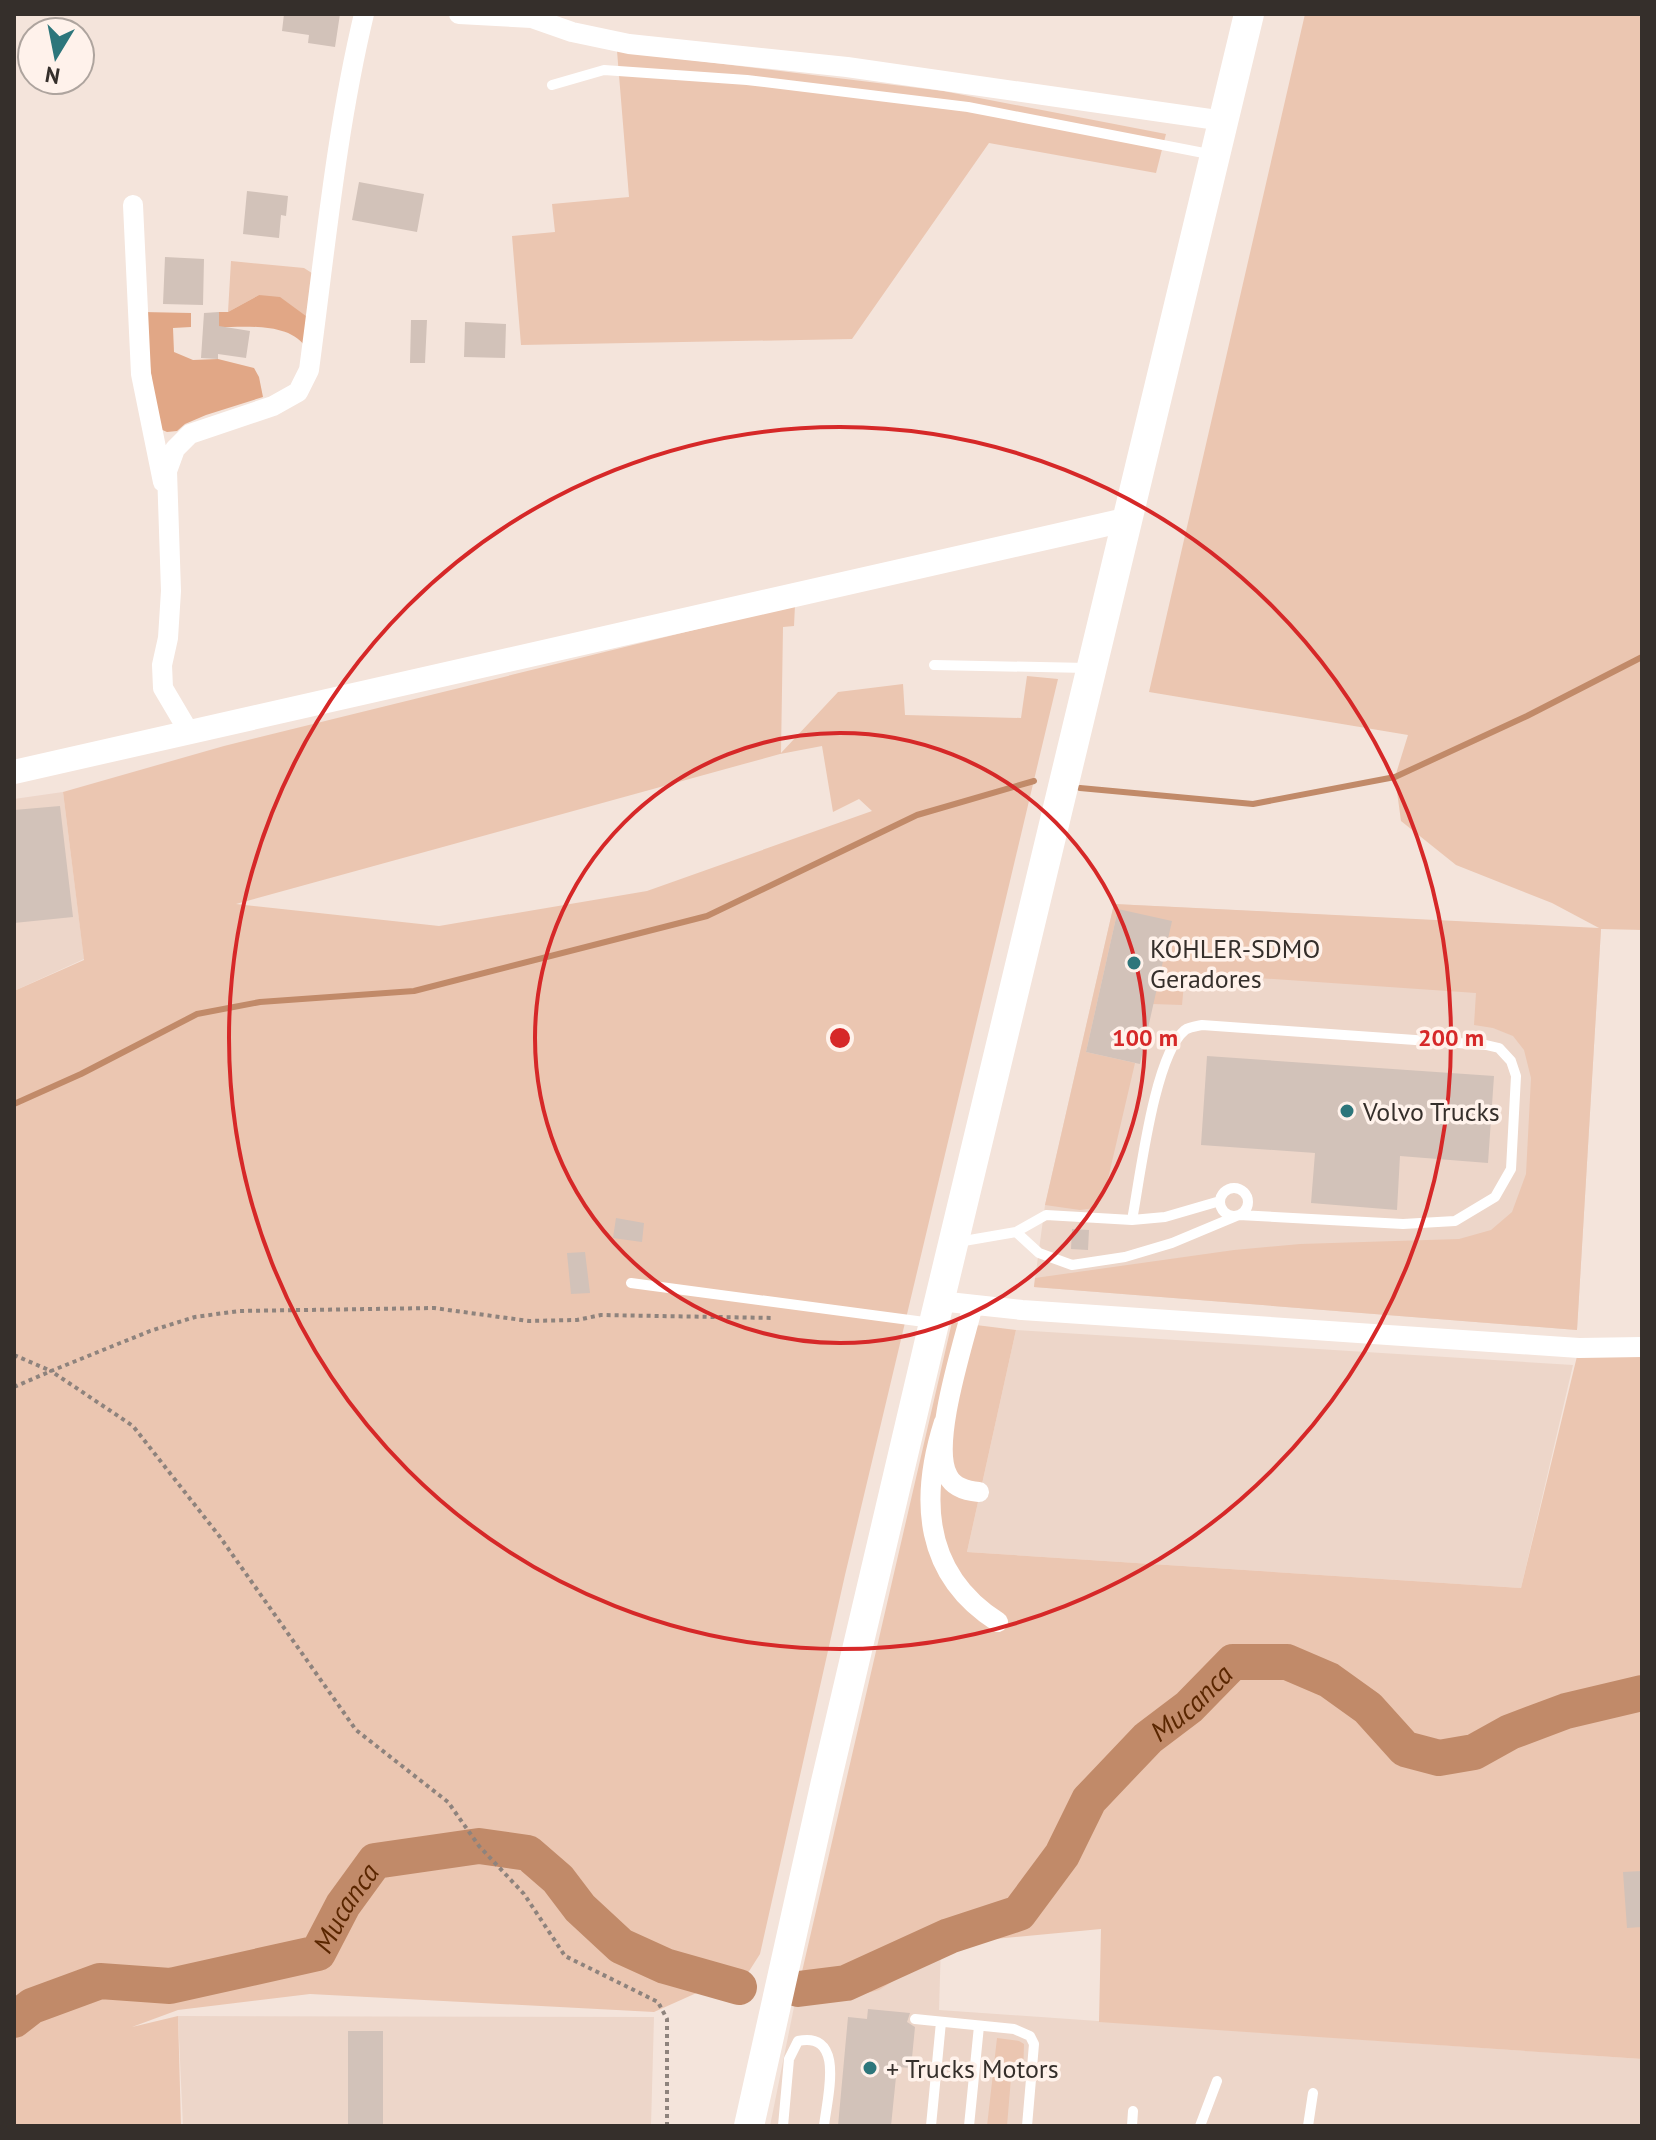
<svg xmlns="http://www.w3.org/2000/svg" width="1656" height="2140" viewBox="0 0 1656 2140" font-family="'PT Sans',sans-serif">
  <rect width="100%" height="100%" fill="#f4e4db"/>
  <path fill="#edd6c9" d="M 63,792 L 84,959 L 14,991 L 14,799 Z
    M 1114,904 L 1601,929 L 1577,1330 L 1034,1287 L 1045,1205 Z
    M 1016,1330 L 1573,1365 L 1521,1588 L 967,1552 Z
    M 941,1944 L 939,2010 L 1642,2059 L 1642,2126 L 770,2126 L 795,2002 L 836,2001 L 906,1973 Z
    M 178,2016 L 654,2017 L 651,2126 L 183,2126 Z"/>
  <path fill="#ebc6b1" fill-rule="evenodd" d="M 1305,14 L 1642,14 L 1642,930 L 1601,929 L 1577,1330 L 1034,1287 L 1035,1278 L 1234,1250 L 1300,1244 L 1459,1239 L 1491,1230 L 1512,1212 L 1526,1174 L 1531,1078 L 1524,1050 L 1513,1036 L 1493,1028 L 1474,1025 L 1476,993 L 1185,973 L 1182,1005 L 1153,1004 L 1118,909 L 1086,1052 L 1135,1063 L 1104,1196 L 1095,1208 L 1080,1210 L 1045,1205 L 1114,904 L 1599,928 L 1552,903 L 1456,865 L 1401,821 L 1395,777 L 1408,735 L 1149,692 Z
    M 617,51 L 943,91 L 1166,134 L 1156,173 L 989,143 L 852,339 L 521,345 L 512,236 L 555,232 L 552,204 L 629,197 Z
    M 231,261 L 304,268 L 315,275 L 310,319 L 259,295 L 228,312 Z
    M 795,605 L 794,626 L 783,627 L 781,753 L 838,692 L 903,684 L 905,715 L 1021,718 L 1027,676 L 1058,679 L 845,1575 L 760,1954 L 739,1987 L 701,1991 L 654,2012 L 310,1994 L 178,2010 L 132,2027 L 178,2016 L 181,2126 L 14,2126 L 14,991 L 84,960 L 63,792 L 224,746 ZM 822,746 L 833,812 L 859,799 L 872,811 L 647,891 L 439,926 L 236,904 L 780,754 Z
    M 952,1322 L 1016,1330 L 967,1552 L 1521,1588 L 1579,1348 L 1642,1347 L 1642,2059 L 1099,2022 L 1101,1929 L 941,1944 L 906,1973 L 879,1990 L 836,2001 L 795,2002 Z
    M 997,2038 L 1019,2041 L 1024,2044 L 1023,2079 L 1011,2078 L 1007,2126 L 987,2126 Z"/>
  <path fill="#e1a786" d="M 259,295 L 280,297 L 310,319 L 307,349 C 291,322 246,327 219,327 L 219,312 L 228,312 Z
    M 143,312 L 191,313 L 191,327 L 173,328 L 174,352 L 193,360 L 218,359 L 254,368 L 259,377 L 263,397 L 206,415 L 185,424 L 177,431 L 167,432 L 158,428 Z"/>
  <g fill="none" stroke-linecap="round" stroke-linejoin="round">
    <path stroke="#c18a69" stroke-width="6" d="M 1080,788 L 1253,804 L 1395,777 L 1527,716 L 1642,657
      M 14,1104 L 81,1074 L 197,1014 L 260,1002 L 414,991 L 707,916 L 917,815 L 1034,781"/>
    <g stroke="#c18a69" stroke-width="36">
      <path id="s1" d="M 798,1989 L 846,1983 L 949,1936 L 1019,1913 L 1062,1855 L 1089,1800 L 1148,1738 L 1189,1707 L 1233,1662 L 1287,1662 L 1329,1680 L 1368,1708 L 1405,1749 L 1439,1758 L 1474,1752 L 1510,1732 L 1566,1711 L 1642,1693"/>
      <path id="s2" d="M 14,2020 L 32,2006 L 100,1981 L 170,1986 L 318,1953 L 343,1905 L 375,1861 L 479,1846 L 528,1853 L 558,1879 L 580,1908 L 621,1946 L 665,1966 L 739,1987"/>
    </g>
  </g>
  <path fill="#d2c2b9" d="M 284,14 L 340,14 L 335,47 L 308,43 L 309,35 L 282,31 Z
    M 359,182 L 424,194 L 417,232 L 352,220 Z
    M 247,191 L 288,196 L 286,216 L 281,215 L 279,238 L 243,234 Z
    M 165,257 L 204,259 L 203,305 L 163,304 Z
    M 219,312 L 219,326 L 250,331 L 246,358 L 218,354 L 218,359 L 201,358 L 204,313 Z
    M 411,320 L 427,320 L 425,363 L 410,363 Z
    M 465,322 L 506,324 L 505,358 L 464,357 Z
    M 60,806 L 73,917 L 14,923 L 14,810 Z
    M 1118,909 L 1172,921 L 1140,1064 L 1086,1052 Z
    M 1207,1056 L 1494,1076 L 1488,1163 L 1400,1156 L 1397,1210 L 1311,1203 L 1315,1153 L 1201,1145 Z
    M 616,1218 L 644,1223 L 642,1242 L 613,1238 Z
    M 1072,1229 L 1089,1230 L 1088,1250 L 1071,1249 Z
    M 585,1252 L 590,1293 L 571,1294 L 567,1253 Z
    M 1642,1871 L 1642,1927 L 1627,1928 L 1623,1872 Z
    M 868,2009 L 910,2013 L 907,2022 L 915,2027 L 911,2068 L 897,2067 L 891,2126 L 838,2126 L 848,2017 L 867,2019 Z
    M 348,2031 L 383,2031 L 383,2126 L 348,2126 Z"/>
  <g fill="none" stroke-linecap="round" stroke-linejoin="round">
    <path stroke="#8e837d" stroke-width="4" stroke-dasharray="4 4" stroke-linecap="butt" d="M 14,1355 L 51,1371
      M 14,1387 L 51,1371
      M 667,2126 L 667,2019 L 658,2002 L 565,1956 L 524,1894 L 479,1846 L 448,1802 L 356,1730 L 220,1537 L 133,1426 L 51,1371 L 150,1331 L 195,1317 L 239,1311 L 434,1308 L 529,1321 L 577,1320 L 601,1315 L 774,1318"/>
    <path stroke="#fff" stroke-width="10" d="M 552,85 L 604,70 L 747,80 L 968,107 L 1214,155
      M 934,665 L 1088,668
      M1220 1202a14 14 0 1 1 28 0a14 14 0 1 1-28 0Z
      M 1016,1232 L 1039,1253 L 1072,1265 L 1125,1257 L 1172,1243 L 1239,1215 L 1403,1224 L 1455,1221 L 1495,1197 L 1511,1169 L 1516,1076 L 1511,1061 L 1499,1048 L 1486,1045 L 1202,1025 C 1197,1026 1189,1027 1185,1030 C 1154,1055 1140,1179 1132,1220
      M 958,1242 L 1016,1232 L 1046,1215 L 1132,1220 L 1165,1217 L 1220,1201
      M 631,1283 L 932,1323
      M 915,2019 L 1014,2029 L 1030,2036 L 1034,2044 L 1027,2126
      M 783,2126 L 789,2059 L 798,2041 C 846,2031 827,2098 824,2126
      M 931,2126 L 941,2022
      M 969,2126 L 979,2026
      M 1132,2126 L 1133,2111
      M 1200,2126 L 1217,2081
      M 1308,2126 L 1313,2093"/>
    <path stroke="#fff" stroke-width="20" d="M 459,14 L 532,18 L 572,32 L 629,44 L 847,67 L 1224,121
      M 133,205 L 141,374 L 163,482
      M 189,732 L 163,688 L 162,665 L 168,638 L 171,591 L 167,471 L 175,449 L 190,434 L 273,406 L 298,392 L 309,370 C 325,251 336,131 364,14
      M 939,1301 L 1022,1310 L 1579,1348 L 1642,1347
      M 973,1305 C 964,1342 930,1444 948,1476 C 954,1488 967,1491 979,1492
      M 944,1422 C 919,1500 924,1575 998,1622"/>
    <path stroke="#fff" stroke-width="24" d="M 14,772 L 1125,520"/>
    <path stroke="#fff" stroke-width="30" d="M 749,2126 L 825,1786 L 934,1323 L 1249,14"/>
  </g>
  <g fill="none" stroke="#d62828" stroke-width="4">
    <circle cx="840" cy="1038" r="305"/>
    <circle cx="840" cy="1038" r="611"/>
  </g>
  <g fill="#2d767b" stroke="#fff2eb" stroke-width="3">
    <circle cx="1134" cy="963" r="8"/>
    <circle cx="1347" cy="1111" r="8"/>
    <circle cx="870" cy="2068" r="8"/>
  </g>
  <g text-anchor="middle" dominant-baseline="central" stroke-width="7" stroke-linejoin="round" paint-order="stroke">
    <g font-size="26" fill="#352f2b" stroke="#fff2eb" text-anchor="start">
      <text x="1150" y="948">KOHLER-SDMO<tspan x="1150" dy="30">Geradores</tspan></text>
      <text x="1363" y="1111">Volvo Trucks</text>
      <text x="886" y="2068">+ Trucks Motors</text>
    </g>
    <g font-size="28" font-style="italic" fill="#5a2600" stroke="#fff2eb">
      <text stroke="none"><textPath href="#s1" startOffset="510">Mucanca</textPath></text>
      <text stroke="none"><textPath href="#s2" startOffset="370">Mucanca</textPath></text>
    </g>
  </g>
  <circle cx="840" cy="1038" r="12" fill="#d62828" stroke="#fff2eb" stroke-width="4"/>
  <g font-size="24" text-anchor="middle" font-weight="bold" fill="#d62828" stroke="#fff2eb" stroke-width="7" stroke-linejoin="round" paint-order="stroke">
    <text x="1145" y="1046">100 m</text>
    <text x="1451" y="1046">200 m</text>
  </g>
  <rect width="1656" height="2140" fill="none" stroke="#352f2b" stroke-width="32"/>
  <g transform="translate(56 56) rotate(190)"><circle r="38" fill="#fff2eb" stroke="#aea49e" stroke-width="2"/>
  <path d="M0-6L14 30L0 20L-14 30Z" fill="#2d767b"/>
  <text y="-12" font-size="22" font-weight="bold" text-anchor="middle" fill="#352f2b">N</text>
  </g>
</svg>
